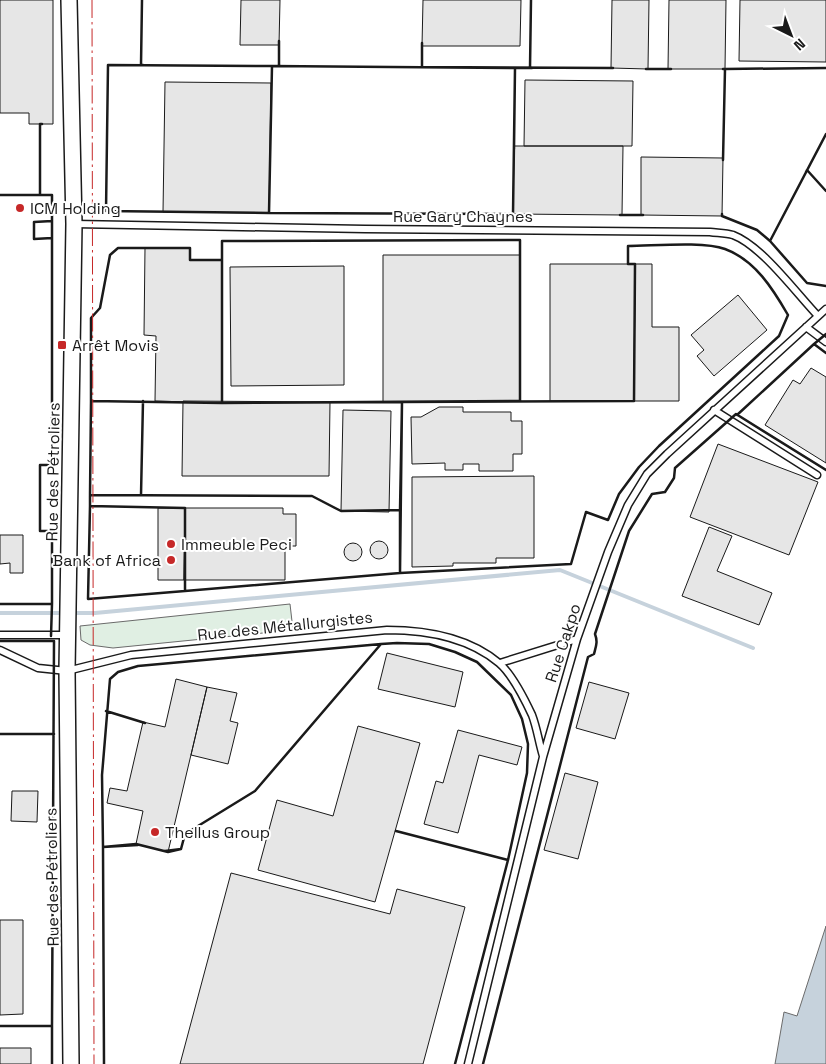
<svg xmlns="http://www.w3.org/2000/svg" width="826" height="1064" viewBox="0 0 826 1064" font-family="'Space Grotesk',sans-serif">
  <rect width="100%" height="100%" fill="#fff"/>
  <path fill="#e0efe3" stroke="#6a6a6a" d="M 290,604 L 293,630 L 113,648 L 90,645 L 81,640 L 80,626 Z"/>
  <path fill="#c6d2dc" stroke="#6a6a6a" d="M 826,926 L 826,1064 L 775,1064 L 784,1012 L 797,1016 Z"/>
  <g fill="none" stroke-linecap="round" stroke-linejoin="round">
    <path stroke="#c6d2dc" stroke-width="4" d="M 0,613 L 65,613
      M 72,613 L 95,613 L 560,570 L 753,648"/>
  </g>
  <path fill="#e6e6e6" stroke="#1a1a1a" d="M 0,0 L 53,0 L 53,124 L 29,124 L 29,113 L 0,113 Z
    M 241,0 L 280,0 L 279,45 L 240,45 Z
    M 423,0 L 521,0 L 520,46 L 422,46 Z
    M 612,0 L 649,0 L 648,69 L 611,68 Z
    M 669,0 L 726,0 L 725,69 L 668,69 Z
    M 740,0 L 826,0 L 826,62 L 739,61 Z
    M 525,80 L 633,81 L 632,146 L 524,146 Z
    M 165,82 L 271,83 L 269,213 L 163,212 Z
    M 514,146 L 623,146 L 622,215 L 513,214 Z
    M 641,157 L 723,158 L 722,216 L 641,215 Z
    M 145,248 L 190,248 L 190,260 L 222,260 L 222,403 L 155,401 L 156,336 L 144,335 Z
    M 383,255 L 520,255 L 520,401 L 383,402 Z
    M 550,264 L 635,264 L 634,401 L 550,401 Z
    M 635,264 L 652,264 L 652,327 L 679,327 L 679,401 L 634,401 Z
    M 344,266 L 344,385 L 231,386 L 230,267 Z
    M 738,295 L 767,330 L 714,376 L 697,356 L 704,350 L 691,335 Z
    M 811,368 L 826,377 L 826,463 L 765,425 L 793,380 L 800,384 Z
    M 183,401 L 330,402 L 329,476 L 182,476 Z
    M 439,407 L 463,407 L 463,412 L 511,412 L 511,421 L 522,421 L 522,454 L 513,454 L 513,471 L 479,471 L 479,464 L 463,464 L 463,470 L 445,470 L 445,463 L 412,464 L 411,417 L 421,417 Z
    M 343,410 L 391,411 L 389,512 L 341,511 Z
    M 718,444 L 818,482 L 789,555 L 690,517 Z
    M 534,476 L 534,558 L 496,558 L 496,563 L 453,563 L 453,566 L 412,567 L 412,477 Z
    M 158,508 L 185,508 L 184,580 L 158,580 Z
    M 185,508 L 283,508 L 283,514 L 296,514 L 296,546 L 285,546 L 285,580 L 184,580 Z
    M 709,527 L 732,536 L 717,571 L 772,593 L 759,625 L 682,596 Z
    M 0,535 L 23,535 L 23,573 L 10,573 L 10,563 L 0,564 Z
    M370 550a9 9 0 1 1 18 0a9 9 0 1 1-18 0Z
    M344 552a9 9 0 1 1 18 0a9 9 0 1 1-18 0Z
    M 387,653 L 463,672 L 455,707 L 378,689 Z
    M 176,679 L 207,687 L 168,852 L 136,844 L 143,811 L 107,803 L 110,788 L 127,791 L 143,722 L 165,727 Z
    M 589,682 L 629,693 L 615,739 L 576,728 Z
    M 207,687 L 237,693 L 230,721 L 238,723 L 228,764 L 191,755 Z
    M 358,726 L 420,743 L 375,902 L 258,870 L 277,800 L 333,816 Z
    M 458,730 L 522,747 L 517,765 L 479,755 L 458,833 L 424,824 L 436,781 L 443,783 Z
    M 565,773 L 598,782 L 578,859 L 544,850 Z
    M 12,791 L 38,791 L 37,822 L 11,821 Z
    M 231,873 L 390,914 L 397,889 L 465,907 L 423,1064 L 180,1064 Z
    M 0,920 L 23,920 L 23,1014 L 0,1015 Z
    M 0,1048 L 31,1048 L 31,1064 L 0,1064 Z"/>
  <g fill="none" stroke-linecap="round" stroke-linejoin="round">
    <defs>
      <path id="service" d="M 74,224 L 365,229 L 710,232 C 717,233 726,233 733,235 C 762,246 796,293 818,316
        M 806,327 L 826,342
        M 714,410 L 817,475
        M 0,635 L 67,635
        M 0,650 L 38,668 L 67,671 L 131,655 L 387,630 C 425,630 468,637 499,663 C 512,674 525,700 532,715 C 537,728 539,743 543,756
        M 500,663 L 577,639
        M 468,1064 L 543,757 L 577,639 L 608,552 L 628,505 L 647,474 L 667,454 L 826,309"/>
      <path id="tertiary" d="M 69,0 L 74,224 L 67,671 L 71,1064"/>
    </defs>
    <use href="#service" stroke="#1a1a1a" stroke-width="9"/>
    <use href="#tertiary" stroke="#1a1a1a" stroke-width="18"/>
    <use href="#service" stroke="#fff" stroke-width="6"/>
    <use href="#tertiary" stroke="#fff" stroke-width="15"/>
    <path stroke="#1a1a1a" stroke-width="2.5" d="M 142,0 L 141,65 L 143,65
      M 531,0 L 530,68 L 532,68
      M 422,43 L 422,67 L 613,68
      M 108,65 L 272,66 L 269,213 L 106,211 Z
      M 272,66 L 515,68 L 513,214 L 269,213 Z
      M 279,66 L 279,41
      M 646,69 L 671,69
      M 725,69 L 826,68
      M 514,149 L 515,68 L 530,68
      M 723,160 L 725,69 L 723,69
      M 806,172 L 807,170 L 826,191
      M 40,194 L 40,124 L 42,124
      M 0,195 L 52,195 L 52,221 L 34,222 L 34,239 L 52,238 L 52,465 L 40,465 L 40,531 L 52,531 L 52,604 L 0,604
      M 722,214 L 722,216 L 757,230 L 770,241 L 826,134
      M 620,215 L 643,215
      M 52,238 L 52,221
      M 520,240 L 520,401 L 222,403 L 222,241 Z
      M 770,241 L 807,283 L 826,286
      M 628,246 C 653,246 703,241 725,249 C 755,260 773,289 788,315 L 779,336 L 659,446 L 639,467 L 619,494 L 608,520 L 586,512 L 571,564 L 400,573 L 402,402 L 634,401 L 635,264 L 628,264 Z
      M 118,248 L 190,248 L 190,260 L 222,260 L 222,403 L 91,401 L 91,318 L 100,308 L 110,255 Z
      M 814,344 L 826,334
      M 91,401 L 222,403 L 402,402 L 400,510 L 341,511 L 312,496 L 90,495 Z
      M 737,415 L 814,344 L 826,353
      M 90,495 L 312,496 L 341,511 L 400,510 L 400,573 L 185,591 L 185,508 L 90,506 Z
      M 141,495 L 143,401
      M 90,506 L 185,508 L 185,591 L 88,599 Z
      M 51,636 L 52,604
      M 0,641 L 54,641 L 52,1026 L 0,1026
      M 381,644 L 255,791 L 185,834 L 181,849 L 168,852 L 136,844 L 103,847 L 102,775 L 110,679 L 118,672 L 138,666 Z
      M 106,711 L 145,723
      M 0,734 L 54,734
      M 396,831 L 508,860
      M 165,851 L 181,849 L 185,834 L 255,791 L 381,644 L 397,643 L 429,644 L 455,652 L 477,662 L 511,695 L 522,719 L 528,744 L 527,773 L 508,860 L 455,1064
      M 50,1026 L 52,1026 L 52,1064
      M 104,1064 L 103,847 L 138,845
      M 483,1064 L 588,657 L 594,654 C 596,646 598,642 595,634 L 629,531 L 652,494 L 665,492 L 674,478 L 675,468 L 736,414 L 826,470"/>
    <path stroke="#c62828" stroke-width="1" stroke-dasharray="18 4 2.5 4" stroke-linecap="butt" d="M 92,0 L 94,1064"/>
  </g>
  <g fill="#c62828" stroke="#fff" stroke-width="2">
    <circle cx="20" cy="208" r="5"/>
    <rect x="57" y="340" width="10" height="10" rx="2.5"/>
    <circle cx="171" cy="544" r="5"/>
    <circle cx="171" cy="560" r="5"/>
    <circle cx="155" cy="832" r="5"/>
  </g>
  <g text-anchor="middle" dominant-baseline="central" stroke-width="4" stroke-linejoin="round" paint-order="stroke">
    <g font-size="16" fill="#1a1a1a" stroke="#fff" text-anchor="start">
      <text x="30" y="208">ICM Holding</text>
      <text x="72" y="345">Arrêt Movis</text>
      <text x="181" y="544">Immeuble Peci</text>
      <text x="161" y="560" text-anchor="end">Bank of Africa</text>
      <text x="165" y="832">Thellus Group</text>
    </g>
    <g font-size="16" fill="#1a1a1a" stroke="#fff">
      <text x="463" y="216">Rue Gary Chaynes</text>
      <text transform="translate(53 472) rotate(-89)">Rue des Pétroliers</text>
      <text transform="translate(285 626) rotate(-6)">Rue des Métallurgistes</text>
      <text transform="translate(563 643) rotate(-72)">Rue Cakpo</text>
      <text transform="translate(52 877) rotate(-91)">Rue des Pétroliers</text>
    </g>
  </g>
  <g transform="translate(791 35) rotate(138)" stroke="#ffffff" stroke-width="4" paint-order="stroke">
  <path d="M0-4L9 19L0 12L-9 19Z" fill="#1a1a1a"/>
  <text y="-8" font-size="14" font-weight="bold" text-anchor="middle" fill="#1a1a1a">N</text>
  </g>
</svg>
